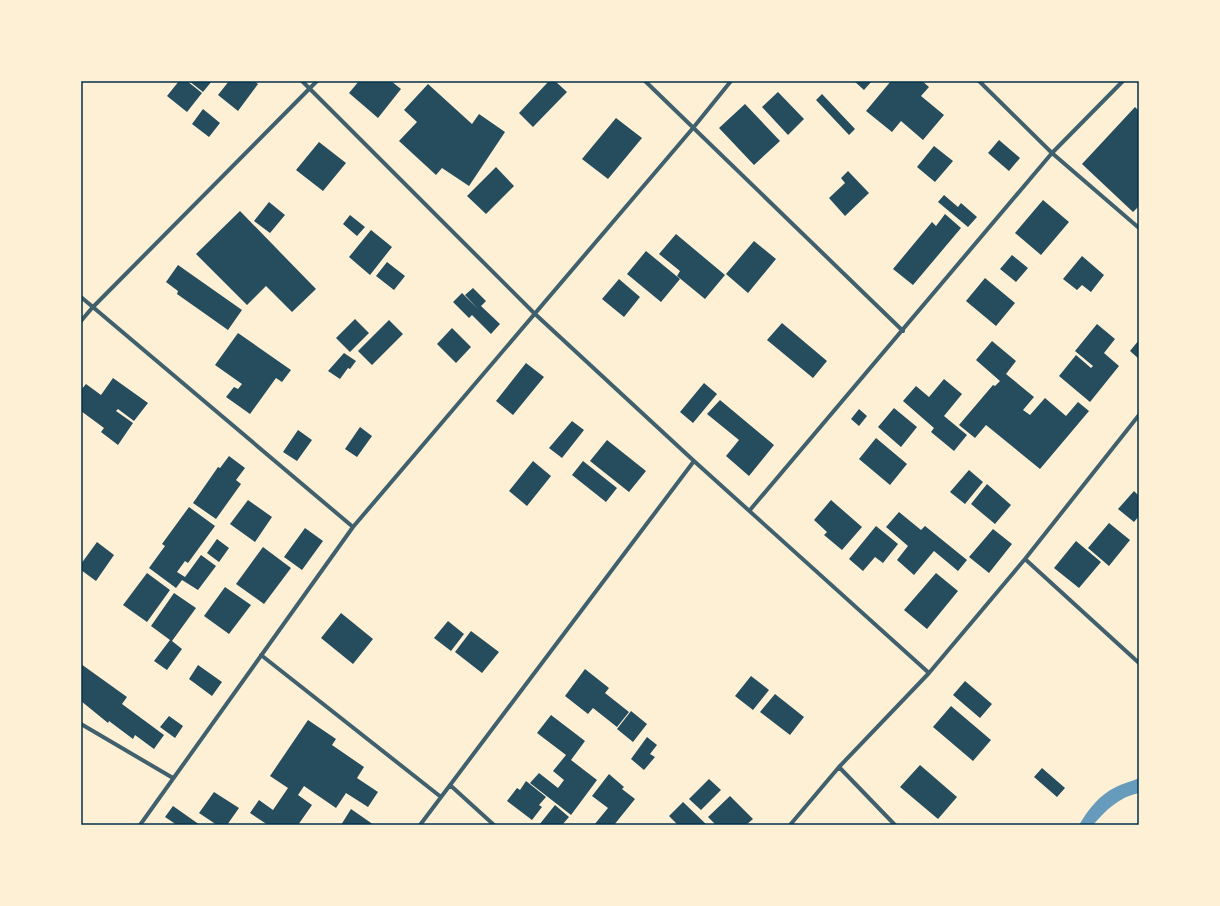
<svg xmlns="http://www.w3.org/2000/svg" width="1220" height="906" viewBox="0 0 1220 906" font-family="Literata,serif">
  <rect width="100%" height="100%" fill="#fdf0d5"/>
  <path fill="#669bbc" d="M 1139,778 L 1139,793 C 1119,797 1106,810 1093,825 L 1079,825 C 1088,810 1099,795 1116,787 C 1123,783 1131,782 1139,778 Z"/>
  <path fill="#264d5e" d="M 179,81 L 187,81 L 202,93 L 187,112 L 167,96 Z
    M 189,81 L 212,81 L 203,92 Z
    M 229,81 L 254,81 L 258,84 L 238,111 L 218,95 Z
    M 359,81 L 391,81 L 401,89 L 378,118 L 349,93 Z
    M 549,81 L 555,81 L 567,92 L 533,127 L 519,113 Z
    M 854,81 L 872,81 L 864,90 Z
    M 891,81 L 922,81 L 929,87 L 921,96 L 944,115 L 923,140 L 901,121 L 892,132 L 866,111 Z
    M 428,84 L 472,124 L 479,114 L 505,132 L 469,186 L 442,168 L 436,175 L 399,141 L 417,122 L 404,110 Z
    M 778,92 L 804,119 L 788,135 L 762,107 Z
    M 822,94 L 855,129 L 849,135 L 816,100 Z
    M 745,104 L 780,141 L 754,165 L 719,128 Z
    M 1135,107 L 1139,111 L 1139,206 L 1133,212 L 1082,164 Z
    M 203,109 L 220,123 L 209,137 L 192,124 Z
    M 616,118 L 642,138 L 608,179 L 582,159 Z
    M 999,140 L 1020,158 L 1009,171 L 988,153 Z
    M 319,142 L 346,163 L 323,191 L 296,170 Z
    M 934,146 L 953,161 L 935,182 L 917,167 Z
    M 496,167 L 514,186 L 486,214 L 467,196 Z
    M 848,171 L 869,193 L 845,216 L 829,198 L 845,183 L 841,178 Z
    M 944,195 L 958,207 L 961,203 L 977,217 L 968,227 L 938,202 Z
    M 1043,200 L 1069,222 L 1041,255 L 1015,233 Z
    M 269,202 L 285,215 L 270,233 L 254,221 Z
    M 240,211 L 316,289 L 292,312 L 266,286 L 247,305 L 196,254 Z
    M 945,214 L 961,228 L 913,285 L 893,269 L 932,222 L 936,226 Z
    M 350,215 L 365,227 L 357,236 L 343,224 Z
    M 371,230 L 392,247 L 370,275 L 349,257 Z
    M 676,234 L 725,275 L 705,299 L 677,276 L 680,271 L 659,254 Z
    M 754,241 L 776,259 L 748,293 L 726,274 Z
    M 646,251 L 680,279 L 661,302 L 627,274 Z
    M 1012,255 L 1028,268 L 1016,282 L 1000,269 Z
    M 1082,256 L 1104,275 L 1091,292 L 1082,285 L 1077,290 L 1063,279 Z
    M 387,262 L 405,276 L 394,290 L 376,276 Z
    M 178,265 L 242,310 L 228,330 L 177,294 L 178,291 L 166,282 Z
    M 985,278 L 1015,303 L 996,326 L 966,301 Z
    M 619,279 L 640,297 L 624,317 L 602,299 Z
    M 473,288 L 486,301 L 481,306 L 500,324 L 491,334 L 472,315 L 469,318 L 453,302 L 462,293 L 478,309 L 465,295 Z
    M 355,319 L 369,333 L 350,352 L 336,338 Z
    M 389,320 L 403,334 L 372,365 L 358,351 Z
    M 782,323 L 827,361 L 813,378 L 767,340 Z
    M 1097,324 L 1115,339 L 1104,353 L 1119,366 L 1090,402 L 1059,376 L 1076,355 L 1091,368 L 1093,366 L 1075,351 Z
    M 452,328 L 471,347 L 456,363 L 437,344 Z
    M 238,333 L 291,370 L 282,382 L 276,378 L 250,414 L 226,397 L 234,387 L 238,389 L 242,384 L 215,365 Z
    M 1139,340 L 1139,359 L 1130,351 Z
    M 992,341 L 1016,361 L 1006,374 L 1034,397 L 1023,410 L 1030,415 L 1045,398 L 1066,416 L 1078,402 L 1089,411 L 1040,469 L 986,425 L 975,438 L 959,425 L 993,385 L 995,386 L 1000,381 L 976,360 Z
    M 344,353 L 356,361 L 350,369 L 348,368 L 340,379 L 328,371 Z
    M 526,363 L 544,377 L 513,415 L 496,401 Z
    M 113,378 L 148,403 L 134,421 L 118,409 L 116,411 L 133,423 L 118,445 L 101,432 L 104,428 L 81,411 L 81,390 L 86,384 L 101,395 Z
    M 944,379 L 962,394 L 944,416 L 967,435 L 954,451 L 931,432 L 934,428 L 903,401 L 916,386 L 929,397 Z
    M 704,383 L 717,394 L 693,423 L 680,412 Z
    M 720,400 L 774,445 L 749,476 L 726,456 L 739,440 L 707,414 Z
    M 894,408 L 917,427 L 901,447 L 878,427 Z
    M 859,409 L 867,416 L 859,426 L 851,419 Z
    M 572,421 L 584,430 L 562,458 L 549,448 Z
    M 360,427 L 372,436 L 357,457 L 345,449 Z
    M 298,430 L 312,440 L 297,461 L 283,452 Z
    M 876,438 L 907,464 L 890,485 L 859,459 Z
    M 607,440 L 646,471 L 629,492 L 590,461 Z
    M 229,456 L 245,468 L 236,480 L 241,484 L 216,519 L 193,503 L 218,467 L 220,468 Z
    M 533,461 L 551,476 L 527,506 L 509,491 Z
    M 583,461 L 617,488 L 606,502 L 572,475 Z
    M 969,470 L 983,482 L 965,504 L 950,492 Z
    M 987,484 L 1011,505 L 995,524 L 971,504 Z
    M 1134,491 L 1139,496 L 1139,516 L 1134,522 L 1118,509 Z
    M 248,500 L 272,517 L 255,542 L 230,524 Z
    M 831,500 L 862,527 L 842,550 L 824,535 L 827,532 L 814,520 Z
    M 189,507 L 215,526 L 188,563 L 185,561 L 177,572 L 185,577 L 201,555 L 216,566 L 198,590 L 182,580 L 176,588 L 149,568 L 165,546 L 162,544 Z
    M 899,512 L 921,530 L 925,526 L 967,560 L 958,571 L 934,551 L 914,575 L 897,560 L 908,546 L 886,527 Z
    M 1109,523 L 1130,540 L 1109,566 L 1088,548 Z
    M 876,526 L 898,544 L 883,563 L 875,557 L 863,571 L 849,559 Z
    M 305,528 L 323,541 L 302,570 L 284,557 Z
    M 993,529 L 1012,544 L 989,573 L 969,557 Z
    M 217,539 L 229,548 L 219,562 L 207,553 Z
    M 1076,541 L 1101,562 L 1079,588 L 1054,568 Z
    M 97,542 L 114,555 L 96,581 L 81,570 L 81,564 Z
    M 263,547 L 291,568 L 264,604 L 236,584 Z
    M 147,573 L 170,590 L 147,622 L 123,605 Z
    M 936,573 L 958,591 L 927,629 L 904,610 Z
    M 225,587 L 251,605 L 229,634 L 204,616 Z
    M 174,593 L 196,608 L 172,641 L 182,649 L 167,670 L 154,661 L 170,640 L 151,626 Z
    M 341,613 L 373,639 L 353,664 L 321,638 Z
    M 448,621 L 464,634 L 451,651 L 434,638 Z
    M 471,631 L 499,652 L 482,673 L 455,652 Z
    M 81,664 L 127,697 L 122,704 L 164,735 L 154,749 L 135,735 L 133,739 L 109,721 L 108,723 L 81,701 Z
    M 198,665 L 222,682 L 212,696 L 189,679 Z
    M 585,669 L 609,688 L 605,693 L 629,712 L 617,727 L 593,708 L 588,714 L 565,696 Z
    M 751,676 L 769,690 L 753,710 L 735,696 Z
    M 965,681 L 992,704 L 980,718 L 953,695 Z
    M 775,694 L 804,717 L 790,735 L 760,712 Z
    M 951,706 L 991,740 L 973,761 L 933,727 Z
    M 631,711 L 647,724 L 633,742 L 617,729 Z
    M 551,715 L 585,741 L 571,760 L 597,780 L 571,815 L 530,783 L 539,773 L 558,788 L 564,780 L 553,771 L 566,755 L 537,733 Z
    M 169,716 L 183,726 L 175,738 L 160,727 Z
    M 308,720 L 336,739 L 332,745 L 364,767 L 357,778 L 378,792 L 368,807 L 346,793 L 336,808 L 304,786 L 298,795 L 312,805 L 298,825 L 268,825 L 250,813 L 259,800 L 273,810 L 288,788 L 270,776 Z
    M 647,737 L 657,745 L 650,754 L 655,757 L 644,770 L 631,759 Z
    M 920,765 L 957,797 L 938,819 L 900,787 Z
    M 1042,768 L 1065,788 L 1057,797 L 1034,777 Z
    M 609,774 L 624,787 L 622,789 L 635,799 L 614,825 L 594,825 L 608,808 L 592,796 Z
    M 709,779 L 721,790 L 701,810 L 689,799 Z
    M 526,781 L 546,797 L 539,805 L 542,807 L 532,820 L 507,801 L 517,788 L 520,790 Z
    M 214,792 L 239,808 L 227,825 L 217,825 L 199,813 Z
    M 730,796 L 753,819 L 746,825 L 716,825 L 708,817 Z
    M 683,802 L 707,825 L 678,825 L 669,816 Z
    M 555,805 L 569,817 L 562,825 L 539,825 Z
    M 173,806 L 200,825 L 177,825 L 165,817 Z
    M 351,809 L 374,825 L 341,825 Z"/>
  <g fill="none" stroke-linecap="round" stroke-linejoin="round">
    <path stroke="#3f606c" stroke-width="4" d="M 302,81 L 534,313 L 694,461 L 929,673
      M 645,81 L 903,331
      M 979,81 L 1052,153 L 1139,228
      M 81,297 L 353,527
      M 81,321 L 92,308 L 317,81
      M 750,510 L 1052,153 L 1123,81
      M 1025,559 L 1139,663
      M 261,655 L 441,797
      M 81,724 L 173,778
      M 839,767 L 895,825
      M 450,785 L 494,825
      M 140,825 L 353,527 L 693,128 L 731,81
      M 420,825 L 694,461
      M 790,825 L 839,767 L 929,673 L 1025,559 L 1139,415"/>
  </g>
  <rect width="1220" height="906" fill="none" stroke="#fdf0d5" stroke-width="164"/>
  <rect x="82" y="82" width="1056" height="742" fill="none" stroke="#003049" stroke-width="1.5"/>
</svg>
